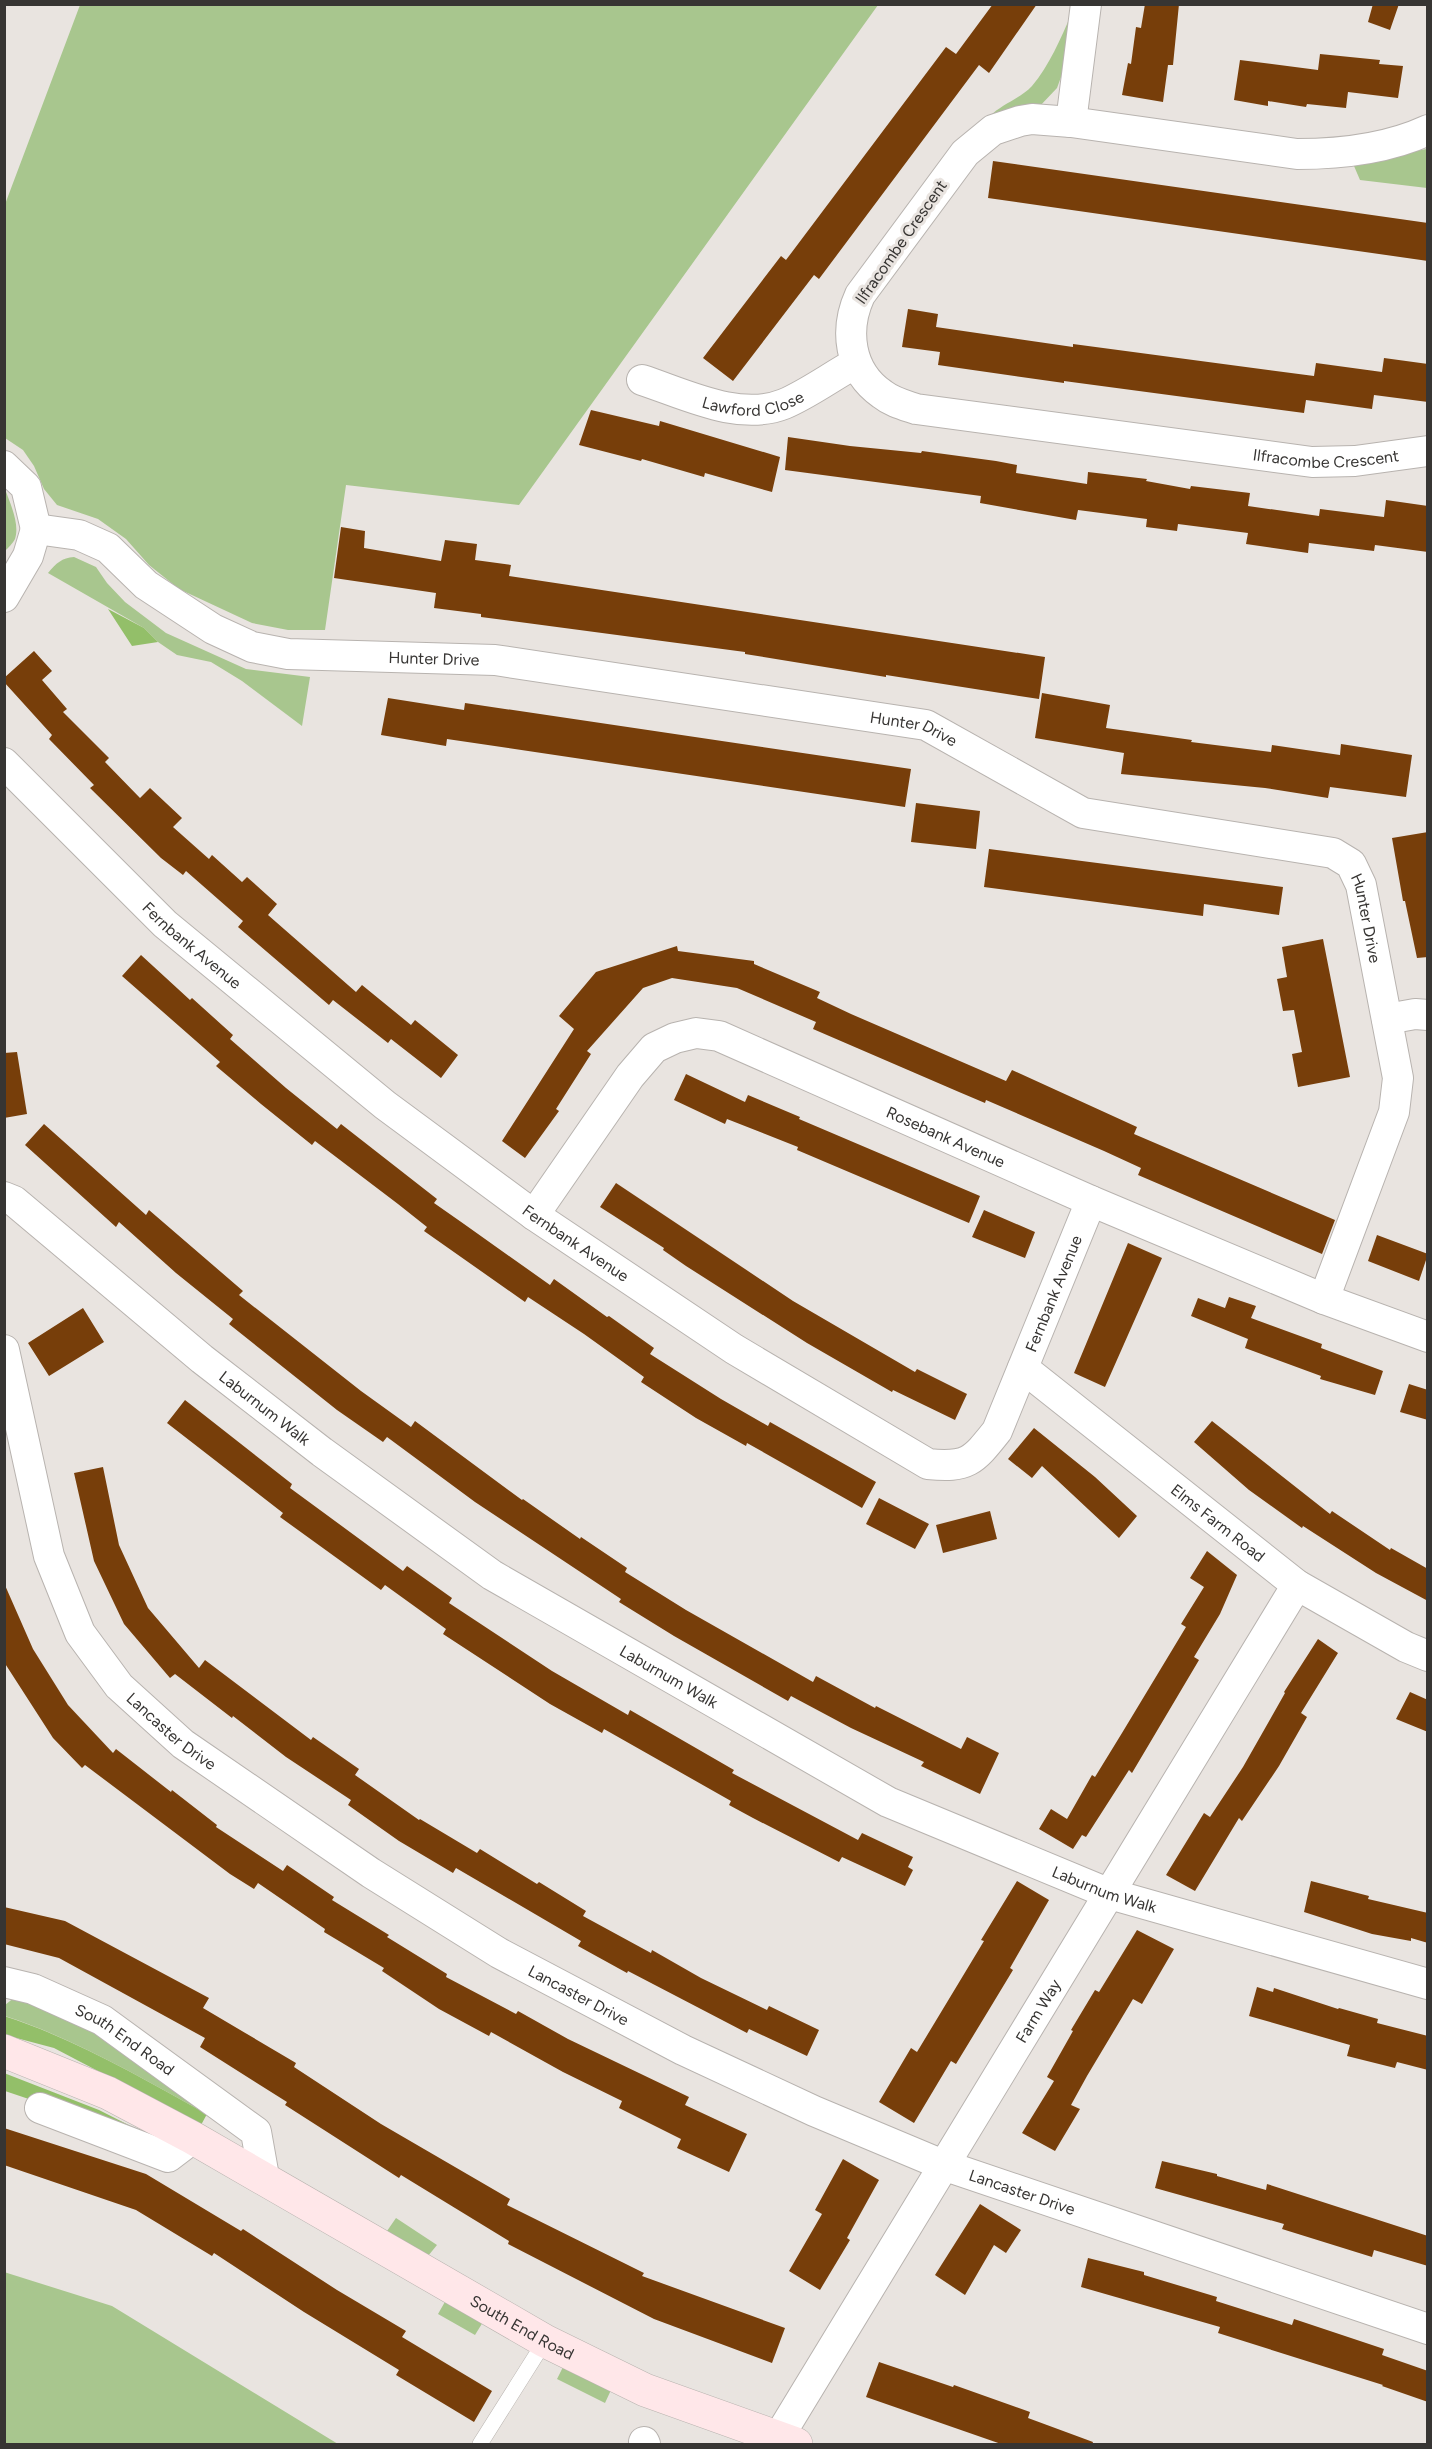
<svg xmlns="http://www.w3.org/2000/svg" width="1432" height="2449" viewBox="0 0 1432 2449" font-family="Figtree,sans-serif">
  <rect width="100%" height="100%" fill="#e9e4e0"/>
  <path fill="#a8c68e" d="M 80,5 L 878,5 L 519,505 L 346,485 L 325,630 L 288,630 L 252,623 L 179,589 L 149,565 L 126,539 L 98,519 L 57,505 L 44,489 L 34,466 L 23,450 L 5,438 L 4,207 Z
    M 1071,15 L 1068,58 L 1057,88 L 1039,107 L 990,116 C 1002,104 1021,98 1032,86 C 1049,66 1061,38 1071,15 Z
    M 1427,149 L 1427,188 L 1360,180 L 1354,166 C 1379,163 1402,152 1427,149 Z
    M 5,489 C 10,503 20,524 15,539 C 13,543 8,548 5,551 Z
    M 74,557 L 96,567 L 107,583 L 125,602 L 166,633 L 246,669 L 310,677 L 302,726 L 242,681 L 211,662 L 177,655 L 158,642 L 144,628 L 48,573 C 56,563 62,558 74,557 Z
    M 15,1997 L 104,2031 L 207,2114 C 141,2078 76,2039 5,2016 L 5,2005 Z
    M 396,2218 L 437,2245 L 428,2256 L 387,2231 Z
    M 4,2272 L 112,2306 L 338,2444 L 6,2444 Z
    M 446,2300 L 483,2322 L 475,2335 L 438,2314 Z
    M 564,2365 L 611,2390 L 605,2403 L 557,2379 Z"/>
  <path fill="#93bf69" d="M 108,609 L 144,628 L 158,642 L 132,646 Z
    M 4,2016 C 76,2039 141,2078 207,2114 L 201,2125 L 54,2048 L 5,2035 Z
    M 4,2073 L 99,2110 L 174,2148 L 5,2091 Z"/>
  <path fill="#773e0a" d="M 993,4 L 1037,4 L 989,73 L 979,65 L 819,279 L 814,275 L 733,381 L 703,358 L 781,256 L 786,260 L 946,47 L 956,54 Z
    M 1145,4 L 1179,4 L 1173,65 L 1168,65 L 1163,102 L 1122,95 L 1128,63 L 1131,64 L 1136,27 L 1141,28 Z
    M 1373,4 L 1399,4 L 1390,30 L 1368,22 Z
    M 1320,54 L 1380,60 L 1379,64 L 1403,66 L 1398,98 L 1348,92 L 1346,108 L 1307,104 L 1306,107 L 1268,101 L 1268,106 L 1234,100 L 1240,60 L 1318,70 Z
    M 993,161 L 1428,223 L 1428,261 L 988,198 Z
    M 908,309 L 938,314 L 936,327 L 1073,347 L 1073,344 L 1314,376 L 1316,363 L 1382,372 L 1384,358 L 1428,364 L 1428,402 L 1374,395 L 1372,409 L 1306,400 L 1304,413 L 1064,381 L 1064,383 L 938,365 L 940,352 L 902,347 Z
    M 591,410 L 659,426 L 660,421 L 780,457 L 772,492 L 705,473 L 704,477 L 642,459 L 641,461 L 579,445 Z
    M 788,437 L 850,446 L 921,453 L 922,451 L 996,461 L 1017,465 L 1016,473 L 1087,484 L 1088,472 L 1147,479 L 1146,481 L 1190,489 L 1191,486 L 1250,493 L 1248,506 L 1319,516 L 1320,509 L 1384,517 L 1386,500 L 1428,506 L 1428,552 L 1375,545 L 1374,551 L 1309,543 L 1308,553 L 1246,544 L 1248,533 L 1178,524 L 1177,531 L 1146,527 L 1147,519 L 1078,510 L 1076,520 L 980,503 L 981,496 L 785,470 Z
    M 341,527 L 365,531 L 364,548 L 441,561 L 445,540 L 477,544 L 475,560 L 511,565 L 509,576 L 1045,657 L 1039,699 L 886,675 L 886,677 L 745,654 L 745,652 L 481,617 L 481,614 L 434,608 L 436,593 L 334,578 Z
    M 34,651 L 52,671 L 42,680 L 67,709 L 63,712 L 109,758 L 105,762 L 140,798 L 150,788 L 182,818 L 173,827 L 209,859 L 212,855 L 242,882 L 247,877 L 277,904 L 268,915 L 356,992 L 362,985 L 411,1025 L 415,1020 L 458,1055 L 441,1078 L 391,1039 L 388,1043 L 333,1000 L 329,1005 L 238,927 L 243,921 L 186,871 L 183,875 L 161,858 L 90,788 L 94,785 L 49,739 L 52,735 L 4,682 L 4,678 Z
    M 1042,693 L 1110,705 L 1106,728 L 1192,740 L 1191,742 L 1271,752 L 1272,745 L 1340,755 L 1341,744 L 1412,755 L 1406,797 L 1330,787 L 1328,798 L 1265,788 L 1121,774 L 1124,753 L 1035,738 Z
    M 388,698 L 464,710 L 465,703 L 911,769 L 905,807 L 447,739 L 446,746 L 381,735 Z
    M 916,803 L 980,811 L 976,849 L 911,842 Z
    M 1428,832 L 1428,957 L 1417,958 L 1405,901 L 1403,901 L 1392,838 Z
    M 989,849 L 1283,887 L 1279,915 L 1204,904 L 1203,916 L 984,887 Z
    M 1323,939 L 1350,1077 L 1298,1087 L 1292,1054 L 1302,1052 L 1294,1010 L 1283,1011 L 1277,979 L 1287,977 L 1282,947 Z
    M 677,946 L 678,951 L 754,961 L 754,964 L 820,992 L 817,998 L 851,1014 L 1006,1081 L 1012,1070 L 1137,1127 L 1134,1134 L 1335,1220 L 1322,1254 L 1138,1175 L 1141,1168 L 1104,1151 L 986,1100 L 985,1103 L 959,1092 L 813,1029 L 816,1022 L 737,988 L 672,978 L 643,988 L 587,1051 L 591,1054 L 556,1109 L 559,1111 L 525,1158 L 502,1141 L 574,1029 L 559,1016 L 596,972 Z
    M 141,955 L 190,1000 L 192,998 L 233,1035 L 230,1039 L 286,1088 L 337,1129 L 341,1124 L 437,1199 L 434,1203 L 464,1224 L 550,1285 L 554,1279 L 607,1317 L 609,1316 L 654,1348 L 650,1354 L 721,1399 L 768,1426 L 770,1422 L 876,1482 L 862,1508 L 747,1443 L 746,1446 L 696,1418 L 641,1382 L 644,1377 L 584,1334 L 528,1297 L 525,1302 L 424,1231 L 427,1227 L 398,1204 L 315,1141 L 312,1145 L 261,1104 L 216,1066 L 220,1062 L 122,976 Z
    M 17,1052 L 27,1114 L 4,1118 L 4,1053 Z
    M 686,1074 L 745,1102 L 748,1095 L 800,1117 L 799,1119 L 980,1196 L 969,1223 L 797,1150 L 798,1147 L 727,1119 L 725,1124 L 674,1100 Z
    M 44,1124 L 146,1215 L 149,1210 L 243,1291 L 239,1295 L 361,1391 L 411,1427 L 415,1421 L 522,1500 L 523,1499 L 580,1539 L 581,1537 L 627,1568 L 625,1572 L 686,1610 L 813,1682 L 816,1676 L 875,1708 L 876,1706 L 961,1749 L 967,1737 L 999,1753 L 980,1794 L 921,1766 L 924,1762 L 851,1728 L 791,1696 L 788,1701 L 674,1636 L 619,1602 L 621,1599 L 475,1502 L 387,1437 L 383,1442 L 337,1410 L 229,1324 L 233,1319 L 176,1273 L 119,1222 L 116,1227 L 25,1145 Z
    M 616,1183 L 793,1301 L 915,1372 L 917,1369 L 967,1394 L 955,1420 L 893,1390 L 892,1392 L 807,1343 L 686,1266 L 663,1250 L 664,1248 L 600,1207 Z
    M 984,1210 L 1035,1232 L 1025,1258 L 972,1237 Z
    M 1377,1235 L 1428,1254 L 1419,1281 L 1368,1261 Z
    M 1128,1243 L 1162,1258 L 1105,1387 L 1074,1373 Z
    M 1229,1297 L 1256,1306 L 1251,1318 L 1322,1344 L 1321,1348 L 1383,1371 L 1375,1395 L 1320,1379 L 1321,1376 L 1245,1348 L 1248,1339 L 1191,1316 L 1198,1298 L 1225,1308 Z
    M 83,1308 L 104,1342 L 49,1376 L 28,1343 Z
    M 1409,1384 L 1428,1390 L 1428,1420 L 1400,1412 Z
    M 185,1400 L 292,1484 L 290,1488 L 320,1510 L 403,1571 L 407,1566 L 452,1598 L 449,1603 L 552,1671 L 628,1715 L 630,1710 L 734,1770 L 732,1773 L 858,1840 L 862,1833 L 913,1857 L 908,1867 L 913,1870 L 905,1886 L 842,1857 L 839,1862 L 753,1818 L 729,1805 L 731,1801 L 604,1729 L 602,1733 L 550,1704 L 443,1634 L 446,1629 L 385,1585 L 381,1590 L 280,1517 L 283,1513 L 167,1423 Z
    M 1212,1421 L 1330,1514 L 1332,1511 L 1390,1550 L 1391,1548 L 1428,1569 L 1428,1601 L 1376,1573 L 1303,1526 L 1302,1528 L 1249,1490 L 1194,1442 Z
    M 1034,1428 L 1095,1477 L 1137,1516 L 1119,1538 L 1042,1466 L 1032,1478 L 1008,1459 Z
    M 103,1467 L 119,1545 L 148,1608 L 199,1668 L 205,1660 L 311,1740 L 313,1737 L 359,1769 L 355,1775 L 419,1820 L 420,1819 L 477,1853 L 480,1849 L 537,1884 L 539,1882 L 586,1911 L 583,1916 L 651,1953 L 652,1950 L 701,1978 L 767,2010 L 769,2006 L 819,2030 L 807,2056 L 749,2029 L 747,2033 L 628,1971 L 627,1973 L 578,1946 L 581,1941 L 456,1868 L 453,1873 L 399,1841 L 348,1805 L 351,1800 L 286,1757 L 233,1716 L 232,1718 L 175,1674 L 170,1678 L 124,1624 L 94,1561 L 74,1473 Z
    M 879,1498 L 929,1524 L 915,1549 L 866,1524 Z
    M 990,1511 L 997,1539 L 943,1553 L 936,1525 Z
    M 1207,1551 L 1237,1575 L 1220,1614 L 1194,1657 L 1199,1660 L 1132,1773 L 1129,1770 L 1086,1837 L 1082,1835 L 1073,1849 L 1039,1829 L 1051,1809 L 1067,1819 L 1092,1775 L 1095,1777 L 1122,1733 L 1186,1627 L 1181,1624 L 1204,1587 L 1190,1578 Z
    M 4,1583 L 33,1649 L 68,1705 L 113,1753 L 116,1749 L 171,1792 L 172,1790 L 217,1825 L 216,1827 L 283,1871 L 287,1865 L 334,1897 L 332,1900 L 389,1935 L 387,1937 L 447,1974 L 446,1977 L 516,2014 L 518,2011 L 568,2039 L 689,2097 L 685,2105 L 747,2134 L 729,2172 L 677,2148 L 681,2139 L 619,2108 L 622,2101 L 563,2072 L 491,2032 L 489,2036 L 439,2009 L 382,1971 L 384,1968 L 324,1932 L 325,1929 L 258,1883 L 254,1889 L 230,1874 L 85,1765 L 82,1768 L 53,1738 L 4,1662 Z
    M 1318,1639 L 1338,1653 L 1301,1713 L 1307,1717 L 1279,1766 L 1242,1821 L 1239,1818 L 1195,1891 L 1166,1875 L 1204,1813 L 1210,1817 L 1243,1767 L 1285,1693 L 1284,1692 Z
    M 1410,1692 L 1428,1700 L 1428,1732 L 1396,1719 Z
    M 1017,1881 L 1049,1900 L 1010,1968 L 1013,1970 L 987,2013 L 956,2064 L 951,2061 L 914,2123 L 879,2102 L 911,2048 L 917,2052 L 984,1941 L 981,1940 Z
    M 1311,1881 L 1369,1896 L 1368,1899 L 1428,1913 L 1428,1943 L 1411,1938 L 1411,1941 L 1372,1934 L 1304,1912 Z
    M 4,1907 L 65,1921 L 209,1998 L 203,2008 L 296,2063 L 294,2067 L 381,2124 L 510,2199 L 507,2205 L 644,2273 L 642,2276 L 785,2328 L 772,2363 L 654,2319 L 508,2244 L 509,2241 L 401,2175 L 399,2178 L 285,2105 L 287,2102 L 200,2047 L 205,2038 L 59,1958 L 4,1944 Z
    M 1137,1930 L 1174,1949 L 1142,2004 L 1133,1999 L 1087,2076 L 1071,2105 L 1080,2109 L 1055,2151 L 1022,2133 L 1054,2081 L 1047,2077 L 1073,2031 L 1071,2030 L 1095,1990 L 1099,1992 Z
    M 1257,1987 L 1273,1992 L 1274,1988 L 1338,2009 L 1339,2008 L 1378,2019 L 1377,2023 L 1428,2036 L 1428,2070 L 1397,2062 L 1395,2068 L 1347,2056 L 1350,2045 L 1249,2016 Z
    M 4,2128 L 146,2174 L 241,2231 L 243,2229 L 337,2290 L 406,2331 L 402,2337 L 492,2391 L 474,2422 L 396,2375 L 399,2370 L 304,2312 L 214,2253 L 212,2256 L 136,2210 L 4,2165 Z
    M 843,2159 L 879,2180 L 847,2238 L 850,2240 L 820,2290 L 789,2271 L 822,2214 L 815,2210 Z
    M 1162,2161 L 1217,2174 L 1217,2176 L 1266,2190 L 1267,2184 L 1428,2236 L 1428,2266 L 1374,2250 L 1372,2257 L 1282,2229 L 1284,2224 L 1155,2188 Z
    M 980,2204 L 1021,2230 L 1006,2253 L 994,2245 L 965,2295 L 935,2275 Z
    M 1088,2258 L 1144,2272 L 1144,2275 L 1217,2297 L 1216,2301 L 1292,2325 L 1294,2319 L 1384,2349 L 1382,2355 L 1428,2371 L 1428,2402 L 1382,2386 L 1383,2385 L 1218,2333 L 1220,2327 L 1081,2287 Z
    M 879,2362 L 953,2387 L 954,2385 L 1030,2412 L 1028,2418 L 1093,2442 L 1092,2445 L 1004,2445 L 866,2397 Z"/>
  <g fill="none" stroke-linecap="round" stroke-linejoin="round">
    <defs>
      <path id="lane" d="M 480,2444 L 545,2341"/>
      <g id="street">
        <path d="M 1071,122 L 1086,4"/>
        <path id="s1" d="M 1428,130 C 1389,148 1339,154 1297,154 L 1071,122 L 1032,119 L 1020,121 L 993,130 L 965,153 L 860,295 C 844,330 849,371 882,394 C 892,402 904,405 916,409 L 1312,462 L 1355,461 L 1428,451"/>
        <path id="s2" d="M 642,380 C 685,394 739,422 784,404 C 808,394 832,376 856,363"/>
        <path d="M 4,466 L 26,487 L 36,529"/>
        <path id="s3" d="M 36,529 L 79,535 L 108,548 L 146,585 L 213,629 L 252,647 L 288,654 L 495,660 L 926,725 L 1083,813 L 1333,853 L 1351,864 L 1361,885 L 1398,1078 L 1394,1112 L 1324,1299"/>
        <path d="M 4,597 L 28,556 L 36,529"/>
        <path id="s4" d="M 4,763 L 165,924 L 385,1105 L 534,1215 L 734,1349 L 928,1464 C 968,1468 973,1461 997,1431 L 1091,1201"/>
        <path d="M 1387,1019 L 1415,1014 L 1428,1015"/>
        <path id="s5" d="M 4,1197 L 14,1201 L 202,1359 L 322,1452 L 492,1575 L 888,1802 L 1110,1894 L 1428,1984"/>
        <path id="s6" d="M 534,1215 L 630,1076 L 654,1048 L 675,1038 L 696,1033 L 719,1036 L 1091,1201 L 1324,1299 L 1428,1337"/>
        <path id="s7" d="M 4,1350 L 49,1556 L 80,1633 L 119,1686 L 183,1744 L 371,1873 L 499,1953 L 683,2050 L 814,2111 L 943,2165 L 1428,2329"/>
        <path id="s8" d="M 1023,1368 L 1297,1585 L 1406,1647 L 1428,1656"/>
        <path id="s9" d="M 4,1982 L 33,1989 L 102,2020 L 256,2132 L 264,2177"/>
        <path d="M 40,2108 L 168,2157 L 193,2138"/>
        <path id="s10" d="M 778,2438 L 1297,1585"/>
        <path d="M 644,2442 L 645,2444"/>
      </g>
      <g id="secondary">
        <path id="s11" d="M 4,2051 L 108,2093 L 193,2138 L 545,2341 L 645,2390 L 796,2444"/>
      </g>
    </defs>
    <use href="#lane" stroke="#b8b3af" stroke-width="16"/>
    <use href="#street" stroke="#b8b3af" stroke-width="32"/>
    <use href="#secondary" stroke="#b8b3af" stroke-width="34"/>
    <use href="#lane" stroke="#fff" stroke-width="15"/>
    <use href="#street" stroke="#fff" stroke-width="30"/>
    <use href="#secondary" stroke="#ffe7e9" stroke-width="33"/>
  </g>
  <g text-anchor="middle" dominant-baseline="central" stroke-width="6" stroke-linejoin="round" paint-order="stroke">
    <g font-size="16" fill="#373533" stroke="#e9e4e0">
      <text transform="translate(901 242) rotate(-55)">Ilfracombe Crescent</text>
      <text stroke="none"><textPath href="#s2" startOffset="116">Lawford Close</textPath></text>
      <text stroke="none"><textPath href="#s1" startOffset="1216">Ilfracombe Crescent</textPath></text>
      <text stroke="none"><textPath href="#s3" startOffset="434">Hunter Drive</textPath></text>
      <text stroke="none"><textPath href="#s3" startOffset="920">Hunter Drive</textPath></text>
      <text stroke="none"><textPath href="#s3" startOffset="1442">Hunter Drive</textPath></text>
      <text stroke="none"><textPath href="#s4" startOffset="262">Fernbank Avenue</textPath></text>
      <text stroke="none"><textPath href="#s6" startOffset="522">Rosebank Avenue</textPath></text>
      <text stroke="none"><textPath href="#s4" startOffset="748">Fernbank Avenue</textPath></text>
      <text stroke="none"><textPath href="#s4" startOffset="1395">Fernbank Avenue</textPath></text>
      <text stroke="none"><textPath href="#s5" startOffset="336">Laburnum Walk</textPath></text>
      <text stroke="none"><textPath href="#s8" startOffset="249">Elms Farm Road</textPath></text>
      <text stroke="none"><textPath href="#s5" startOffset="822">Laburnum Walk</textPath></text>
      <text stroke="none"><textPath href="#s7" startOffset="429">Lancaster Drive</textPath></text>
      <text stroke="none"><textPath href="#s5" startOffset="1308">Laburnum Walk</textPath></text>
      <text stroke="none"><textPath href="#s7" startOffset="915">Lancaster Drive</textPath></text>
      <text stroke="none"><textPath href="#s10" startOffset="500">Farm Way</textPath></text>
      <text stroke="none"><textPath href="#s9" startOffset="135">South End Road</textPath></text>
      <text stroke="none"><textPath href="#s7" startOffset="1401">Lancaster Drive</textPath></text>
      <text stroke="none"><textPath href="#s11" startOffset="588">South End Road</textPath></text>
    </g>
  </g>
  <rect width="1432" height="2449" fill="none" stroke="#373533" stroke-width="12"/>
</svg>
